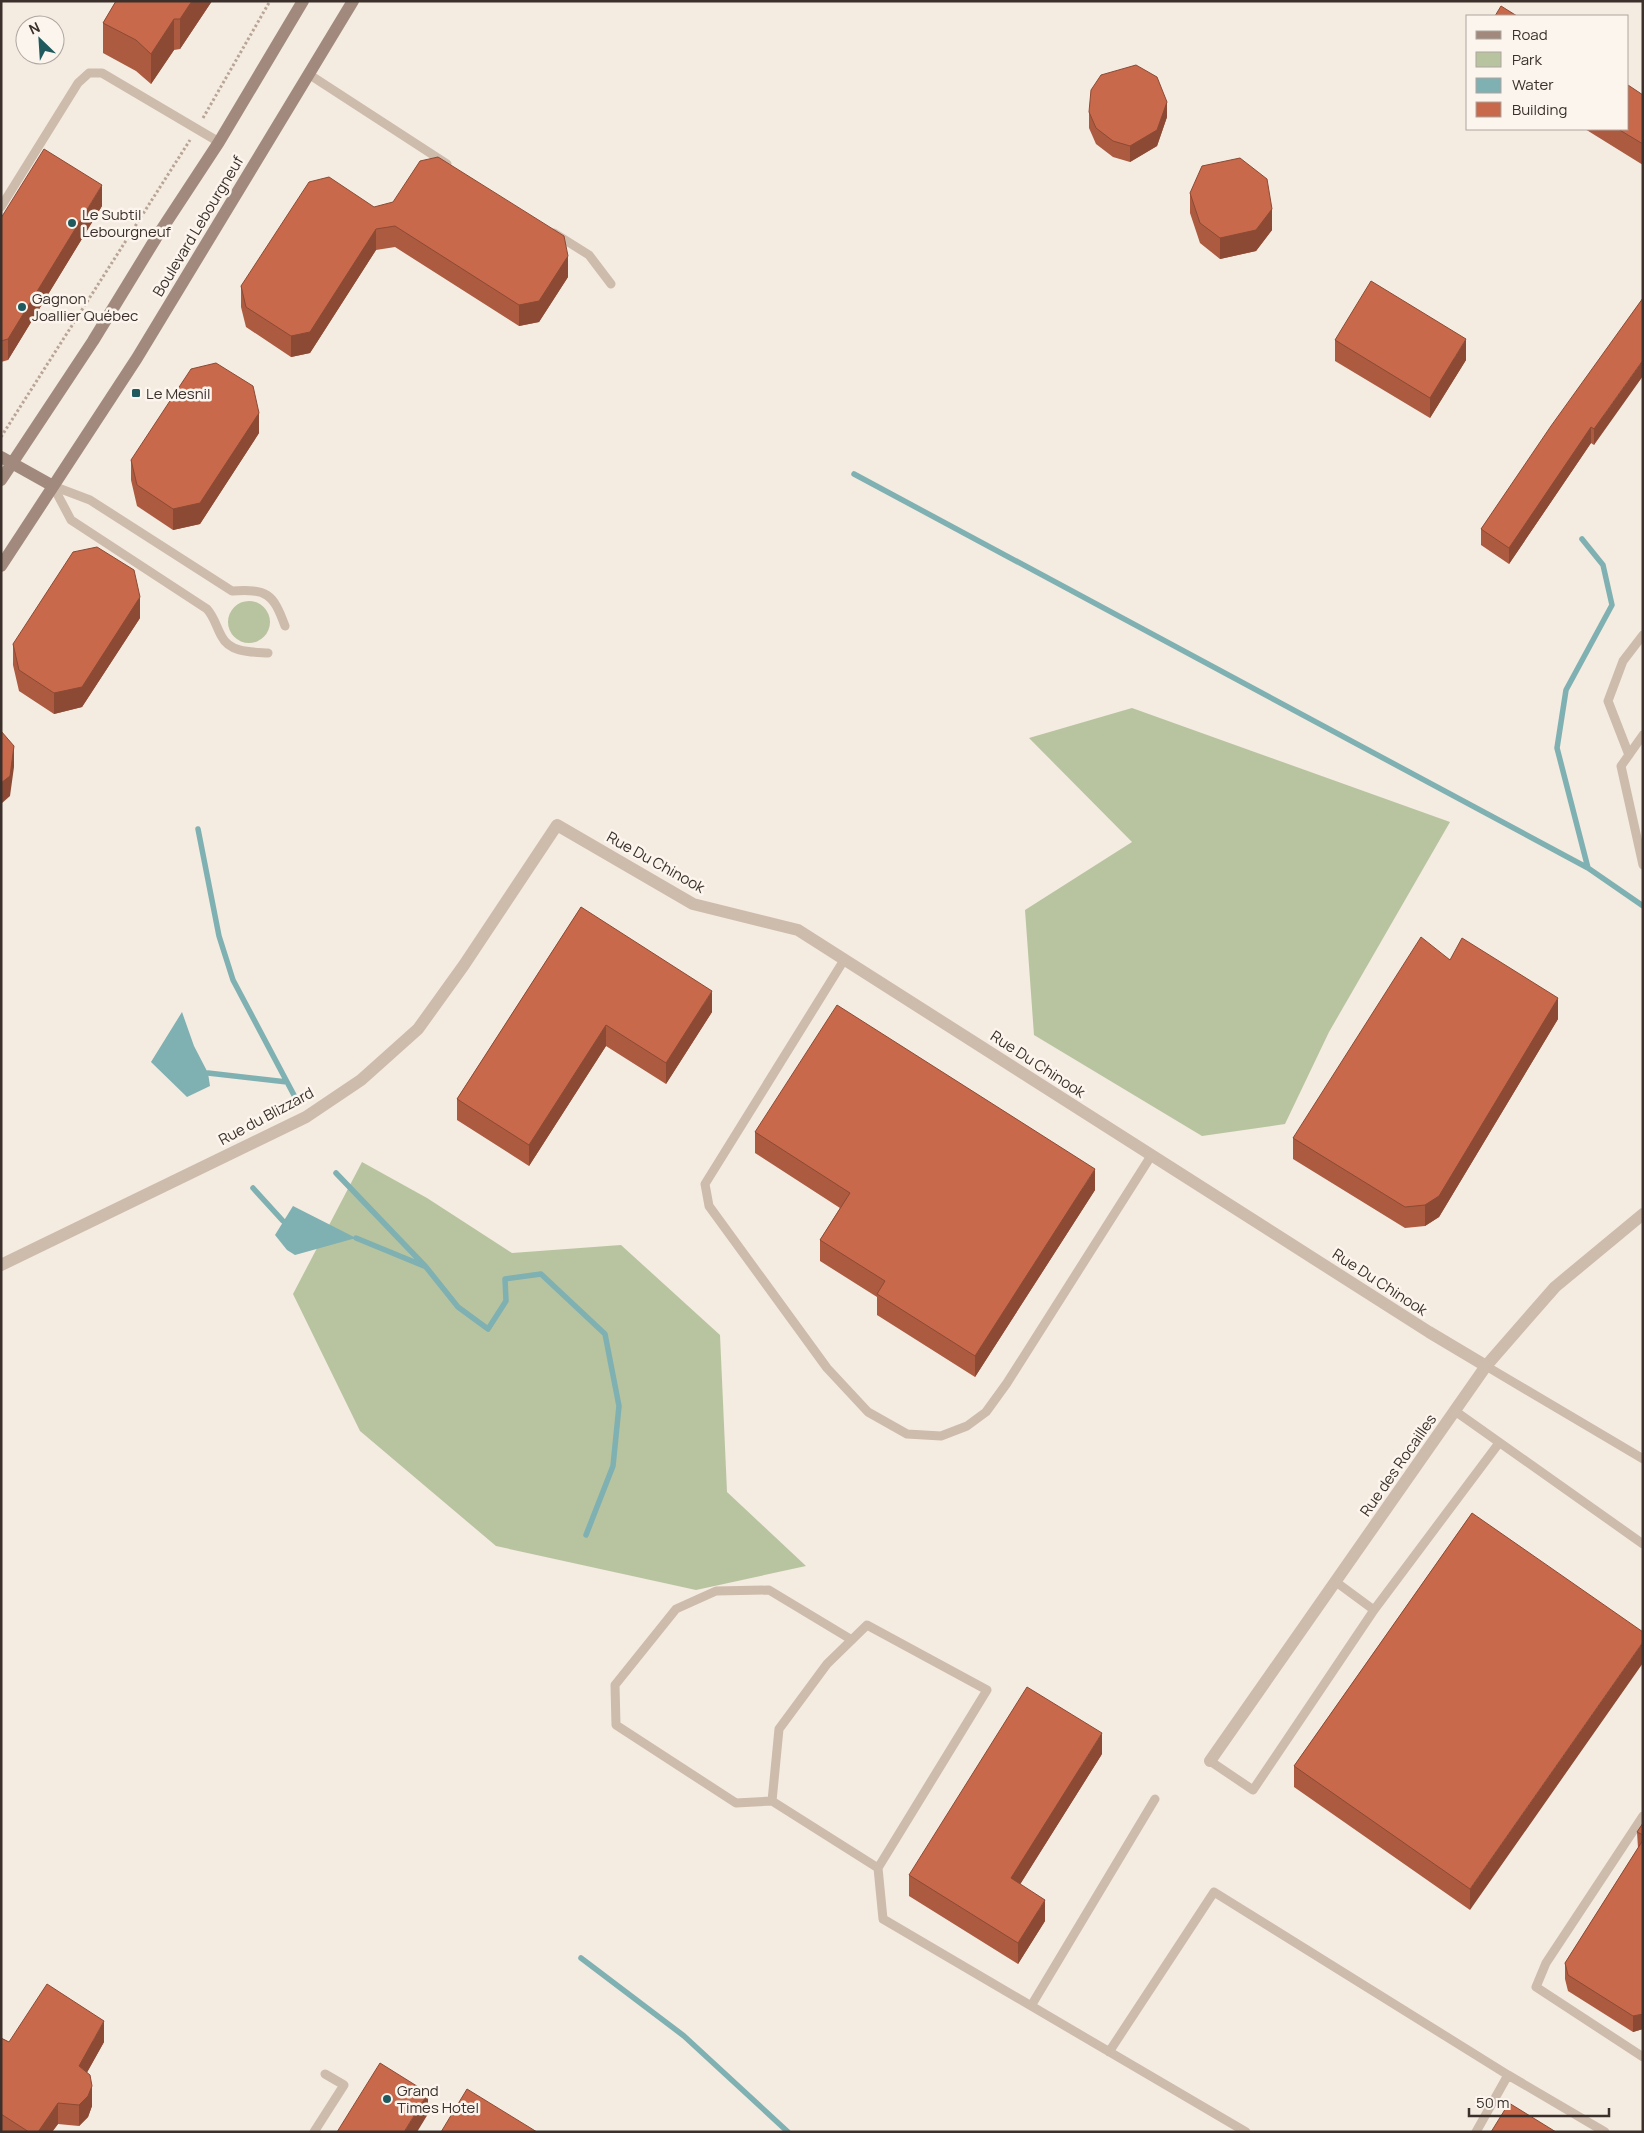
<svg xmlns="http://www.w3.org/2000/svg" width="1644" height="2133" viewBox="0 0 1644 2133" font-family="Manrope,sans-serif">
  <rect width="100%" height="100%" fill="#f4ebe1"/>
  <path fill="#b8c4a0" d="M228 622a21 21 0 1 1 42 0a21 21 0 1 1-42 0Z
    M 1132,708 L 1450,822 L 1329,1032 L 1285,1124 L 1202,1136 L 1034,1035 L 1025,910 L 1132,842 L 1029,738 Z
    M 362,1162 L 427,1198 L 512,1253 L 621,1245 L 720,1335 L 727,1492 L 806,1566 L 696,1590 L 496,1546 L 360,1431 L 293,1294 Z"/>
  <path fill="#7fb0b2" d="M 182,1012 L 194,1046 L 208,1073 L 210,1086 L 187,1097 L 151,1062 Z
    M 293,1206 L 356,1238 L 295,1255 L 287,1250 L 275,1235 Z"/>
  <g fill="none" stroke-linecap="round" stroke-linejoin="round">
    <path stroke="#7fb0b2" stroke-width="5.5" d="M 854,474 L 1588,868 L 1643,906
      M 1582,539 L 1603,565 L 1612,605 L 1566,690 L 1557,748 L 1588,868
      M 198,829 L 219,936 L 233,980 L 295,1097
      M 208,1073 L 287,1082
      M 336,1173 L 426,1267 L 458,1307 L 488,1329 L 506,1301 L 505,1279 L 541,1274 L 605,1334 L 619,1406 L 613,1466 L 586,1535
      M 253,1188 L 283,1221
      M 356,1238 L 424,1266
      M 581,1958 L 684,2036 L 788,2132"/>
    <path stroke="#b9a596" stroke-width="3" stroke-dasharray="2.5 2.5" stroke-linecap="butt" d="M 203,118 L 270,1
      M 1,437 L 190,140"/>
    <path stroke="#cdbbac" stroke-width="9" d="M 310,75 L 447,164
      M 1,207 L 78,83 L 89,73 L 102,73 L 219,142
      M 554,233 L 589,255 L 611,284
      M 53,486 L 71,520 L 207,609 C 215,618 216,627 222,637 C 230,653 253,652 268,653
      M 53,486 L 90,500 L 232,591 C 267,589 273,593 285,626
      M 1643,735 L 1621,766 L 1643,865
      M 1629,755 L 1608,701 L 1623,661 L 1643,635
      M 844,960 L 705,1184 L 709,1206 L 827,1368 L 868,1412 L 907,1434 L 941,1436 L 967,1426 L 986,1412 L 1007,1383 L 1151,1156
      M 1486,1366 L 1643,1459
      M 1455,1411 L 1643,1544
      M 1374,1610 L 1499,1443
      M 1210,1761 L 1253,1790 L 1374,1610 L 1336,1582
      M 772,1801 L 736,1803 L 616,1725 L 615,1685 L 676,1609 L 716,1591 L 769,1590 L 852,1640
      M 1643,1816 L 1546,1963 L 1536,1987 L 1643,2057
      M 878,1868 L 772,1801 L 779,1729 L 827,1664 L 867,1625 L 987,1690 L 878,1868 L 883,1919 L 1246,2132
      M 1031,2006 L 1155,1799
      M 1109,2052 L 1214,1892 L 1508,2075 L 1476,2132
      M 1508,2075 L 1605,2132
      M 314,2132 L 344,2085 L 325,2074"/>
    <path stroke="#cdbbac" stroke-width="12" d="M 1,1265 L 306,1117 L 361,1080 L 418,1029 L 464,965 L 557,825 L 693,904 L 798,930 L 1429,1332 L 1486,1366
      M 1210,1761 L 1486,1366 L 1555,1287 L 1643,1214"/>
    <path stroke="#a18a7d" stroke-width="12" d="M 1,457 L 53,486
      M 1,480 L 93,341 L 156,238 L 219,142 L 303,1
      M 1,566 L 137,358 L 353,1"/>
  </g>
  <path fill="#ac5a40" d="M 116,1 L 212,1 L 180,49 L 174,50 L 151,84 L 136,71 L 103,53 L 103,23 Z
    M 1643,95 L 1643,165 L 1585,129 L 1628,129 Z
    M 1089,112 L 1167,117 L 1157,146 L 1130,162 L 1113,157 L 1096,144 L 1089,128 Z
    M 1190,193 L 1272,230 L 1256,251 L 1220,259 L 1200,243 L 1190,213 Z
    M 102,206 L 8,360 L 1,362 L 1,218 Z
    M 374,207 L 568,277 L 539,322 L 519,326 L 395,247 L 376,250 L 310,353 L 291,357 L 246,327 L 241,307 L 241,286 Z
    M 1643,298 L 1594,445 L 1591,443 L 1509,564 L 1481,545 L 1481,529 Z
    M 1335,340 L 1466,360 L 1430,418 L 1335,361 Z
    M 259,433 L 200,524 L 173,530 L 137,506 L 131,480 L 131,460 Z
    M 140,618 L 82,707 L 54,714 L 19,691 L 13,665 L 13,644 Z
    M 581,907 L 712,1012 L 666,1084 L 606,1046 L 529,1166 L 457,1120 L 457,1099 Z
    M 1450,960 L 1558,1019 L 1439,1217 L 1425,1226 L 1405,1228 L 1293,1159 L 1293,1138 Z
    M 755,1132 L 1095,1190 L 975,1377 L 877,1315 L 877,1297 L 820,1261 L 820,1240 L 840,1208 L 755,1153 Z
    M 1472,1513 L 1470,1910 L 1294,1787 L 1294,1766 Z
    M 1102,1754 L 1020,1884 L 1045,1921 L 1018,1964 L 909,1896 L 909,1875 Z
    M 1643,1823 L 1643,2029 L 1633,2032 L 1568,1991 L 1565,1979 L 1565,1963 L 1638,1848 L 1637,1832 Z
    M 1,2038 L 9,2042 L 104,2042 L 87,2072 L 92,2106 L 88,2117 L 79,2126 L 58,2124 L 52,2132 L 1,2132 Z"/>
  <path fill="#8c4a34" d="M 192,1 L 212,1 L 180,49 L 180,19 Z
    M 174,19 L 174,50 L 151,84 L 151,54 Z
    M 1167,102 L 1167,117 L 1157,146 L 1130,162 L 1130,146 Z
    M 102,185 L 102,206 L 8,360 L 8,339 Z
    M 1272,209 L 1272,230 L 1256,251 L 1220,259 L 1220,238 Z
    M 376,229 L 376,250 L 310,353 L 291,357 L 291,336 Z
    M 568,256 L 568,277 L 539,322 L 519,326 L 519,305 Z
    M 1466,339 L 1466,360 L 1430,418 L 1430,398 Z
    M 1643,360 L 1643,376 L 1594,445 L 1594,429 Z
    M 259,413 L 259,433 L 200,524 L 173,530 L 173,509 Z
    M 1591,427 L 1591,443 L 1509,564 L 1509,548 Z
    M 140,597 L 140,618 L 82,707 L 54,714 L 54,693 Z
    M 14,746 L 14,767 L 10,796 L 1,804 L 1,783 Z
    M 712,991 L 712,1012 L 666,1084 L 666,1063 Z
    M 1558,998 L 1558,1019 L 1439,1217 L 1425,1226 L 1425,1205 Z
    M 606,1025 L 606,1046 L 529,1166 L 529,1145 Z
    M 1095,1169 L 1095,1190 L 975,1377 L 975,1356 Z
    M 1643,1642 L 1643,1663 L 1470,1910 L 1470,1889 Z
    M 1102,1733 L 1102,1754 L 1011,1899 L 1011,1878 Z
    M 1045,1900 L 1045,1921 L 1018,1964 L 1018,1943 Z
    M 1643,2014 L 1643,2029 L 1633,2032 L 1633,2016 Z
    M 104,2021 L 104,2042 L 79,2087 L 79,2066 Z
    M 92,2086 L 92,2106 L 88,2117 L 79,2126 L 79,2105 Z
    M 428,2093 L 428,2114 L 417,2132 L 404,2132 Z
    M 58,2103 L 58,2124 L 52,2132 L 38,2132 Z"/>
  <path fill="#c8694b" stroke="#8c4a34" d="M 116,1 L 192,1 L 180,19 L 174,19 L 151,54 L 136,40 L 103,23 Z
    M 1501,6 L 1517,16 L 1495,16 Z
    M 1136,65 L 1157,77 L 1167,102 L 1157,130 L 1130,146 L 1113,141 L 1096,128 L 1089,112 L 1091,90 L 1101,75 Z
    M 1628,85 L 1643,95 L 1643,144 L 1618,129 L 1628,129 Z
    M 44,149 L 102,185 L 8,339 L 1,341 L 1,218 Z
    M 438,157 L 564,236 L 568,256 L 539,301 L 519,305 L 395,226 L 376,229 L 310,332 L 291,336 L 246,307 L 241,286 L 309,182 L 329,177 L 374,207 L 393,202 L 420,161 Z
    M 1240,158 L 1267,179 L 1272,209 L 1256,230 L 1220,238 L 1200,223 L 1190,193 L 1202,166 Z
    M 1371,281 L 1466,339 L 1430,398 L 1335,340 Z
    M 1643,298 L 1643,360 L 1594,429 L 1591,427 L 1509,548 L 1481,529 L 1551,426 Z
    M 216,363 L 253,386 L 259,413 L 200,503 L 173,509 L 137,485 L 131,460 L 191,369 Z
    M 97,547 L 134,570 L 140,597 L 82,687 L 54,693 L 19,670 L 13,644 L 73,552 Z
    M 1,731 L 14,746 L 10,776 L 1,783 Z
    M 581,907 L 712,991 L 666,1063 L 606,1025 L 529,1145 L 457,1099 Z
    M 1421,937 L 1450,960 L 1462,938 L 1558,998 L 1439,1196 L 1425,1205 L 1405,1207 L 1293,1138 Z
    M 837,1005 L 1095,1169 L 975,1356 L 877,1294 L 885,1281 L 820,1240 L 850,1193 L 755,1132 Z
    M 1472,1513 L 1643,1632 L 1643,1642 L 1470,1889 L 1294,1766 Z
    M 1027,1687 L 1102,1733 L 1011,1878 L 1045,1900 L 1018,1943 L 909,1875 Z
    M 1643,1823 L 1643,1835 L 1637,1832 Z
    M 1643,1840 L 1643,2014 L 1633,2016 L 1568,1975 L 1565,1963 Z
    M 47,1984 L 104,2021 L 79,2066 L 90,2075 L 92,2086 L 88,2096 L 79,2105 L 58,2103 L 38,2132 L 29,2132 L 1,2114 L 1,2038 L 9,2042 Z
    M 380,2063 L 428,2093 L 404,2132 L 337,2132 Z
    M 467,2089 L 537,2132 L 441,2132 Z
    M 1509,2103 L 1556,2132 L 1491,2132 Z"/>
  <g fill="#1f5a5e" stroke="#fbf5ee" stroke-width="2">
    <circle cx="72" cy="223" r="5"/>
    <circle cx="22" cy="307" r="5"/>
    <rect x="131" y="388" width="10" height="10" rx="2.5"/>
    <circle cx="387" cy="2099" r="5"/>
  </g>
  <g text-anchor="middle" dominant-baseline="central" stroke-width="5" stroke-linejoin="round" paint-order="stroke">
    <g font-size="15" fill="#3b302b" stroke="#fbf5ee" text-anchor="start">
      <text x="82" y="214">Le Subtil<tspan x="82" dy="17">Lebourgneuf</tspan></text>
      <text x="32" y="298">Gagnon<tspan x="32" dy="17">Joallier Québec</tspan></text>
      <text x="146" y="393">Le Mesnil</text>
      <text x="397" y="2090">Grand<tspan x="397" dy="17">Times Hotel</tspan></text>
    </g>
    <g font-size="15" fill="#3b302b" stroke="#fbf5ee">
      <text transform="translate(198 226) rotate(-59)">Boulevard Lebourgneuf</text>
      <text transform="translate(656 862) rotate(29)">Rue Du Chinook</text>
      <text transform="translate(1038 1064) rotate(33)">Rue Du Chinook</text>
      <text transform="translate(266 1116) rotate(-28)">Rue du Blizzard</text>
      <text transform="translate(1380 1282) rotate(33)">Rue Du Chinook</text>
      <text transform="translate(1398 1465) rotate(-55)">Rue des Rocailles</text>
    </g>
  </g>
  <rect width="1644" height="2133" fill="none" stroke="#3b302b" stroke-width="5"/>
  <rect x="1466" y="15" width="162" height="115" fill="#fbf5ee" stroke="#aea6a0"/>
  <rect x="1476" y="31" width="25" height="8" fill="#a18a7d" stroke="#aea6a0"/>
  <text x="1512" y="40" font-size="15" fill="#3b302b">Road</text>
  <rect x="1476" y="52" width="25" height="15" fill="#b8c4a0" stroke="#aea6a0"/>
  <text x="1512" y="65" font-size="15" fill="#3b302b">Park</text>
  <rect x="1476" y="78" width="25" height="15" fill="#7fb0b2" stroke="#aea6a0"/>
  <text x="1512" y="90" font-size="15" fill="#3b302b">Water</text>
  <rect x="1476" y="102" width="25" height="15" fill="#c8694b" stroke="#aea6a0"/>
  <text x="1512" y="115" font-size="15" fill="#3b302b">Building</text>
  <g transform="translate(40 40) rotate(335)"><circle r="24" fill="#fbf5ee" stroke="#aea6a0"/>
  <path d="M0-4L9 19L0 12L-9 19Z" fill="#1f5a5e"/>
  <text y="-8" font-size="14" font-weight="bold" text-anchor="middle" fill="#3b302b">N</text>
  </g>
  <path d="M1469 2108v8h140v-8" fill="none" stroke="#3b302b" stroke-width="2.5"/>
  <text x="1476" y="2108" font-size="15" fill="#3b302b" stroke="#fbf5ee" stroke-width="4" paint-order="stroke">50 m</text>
</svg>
